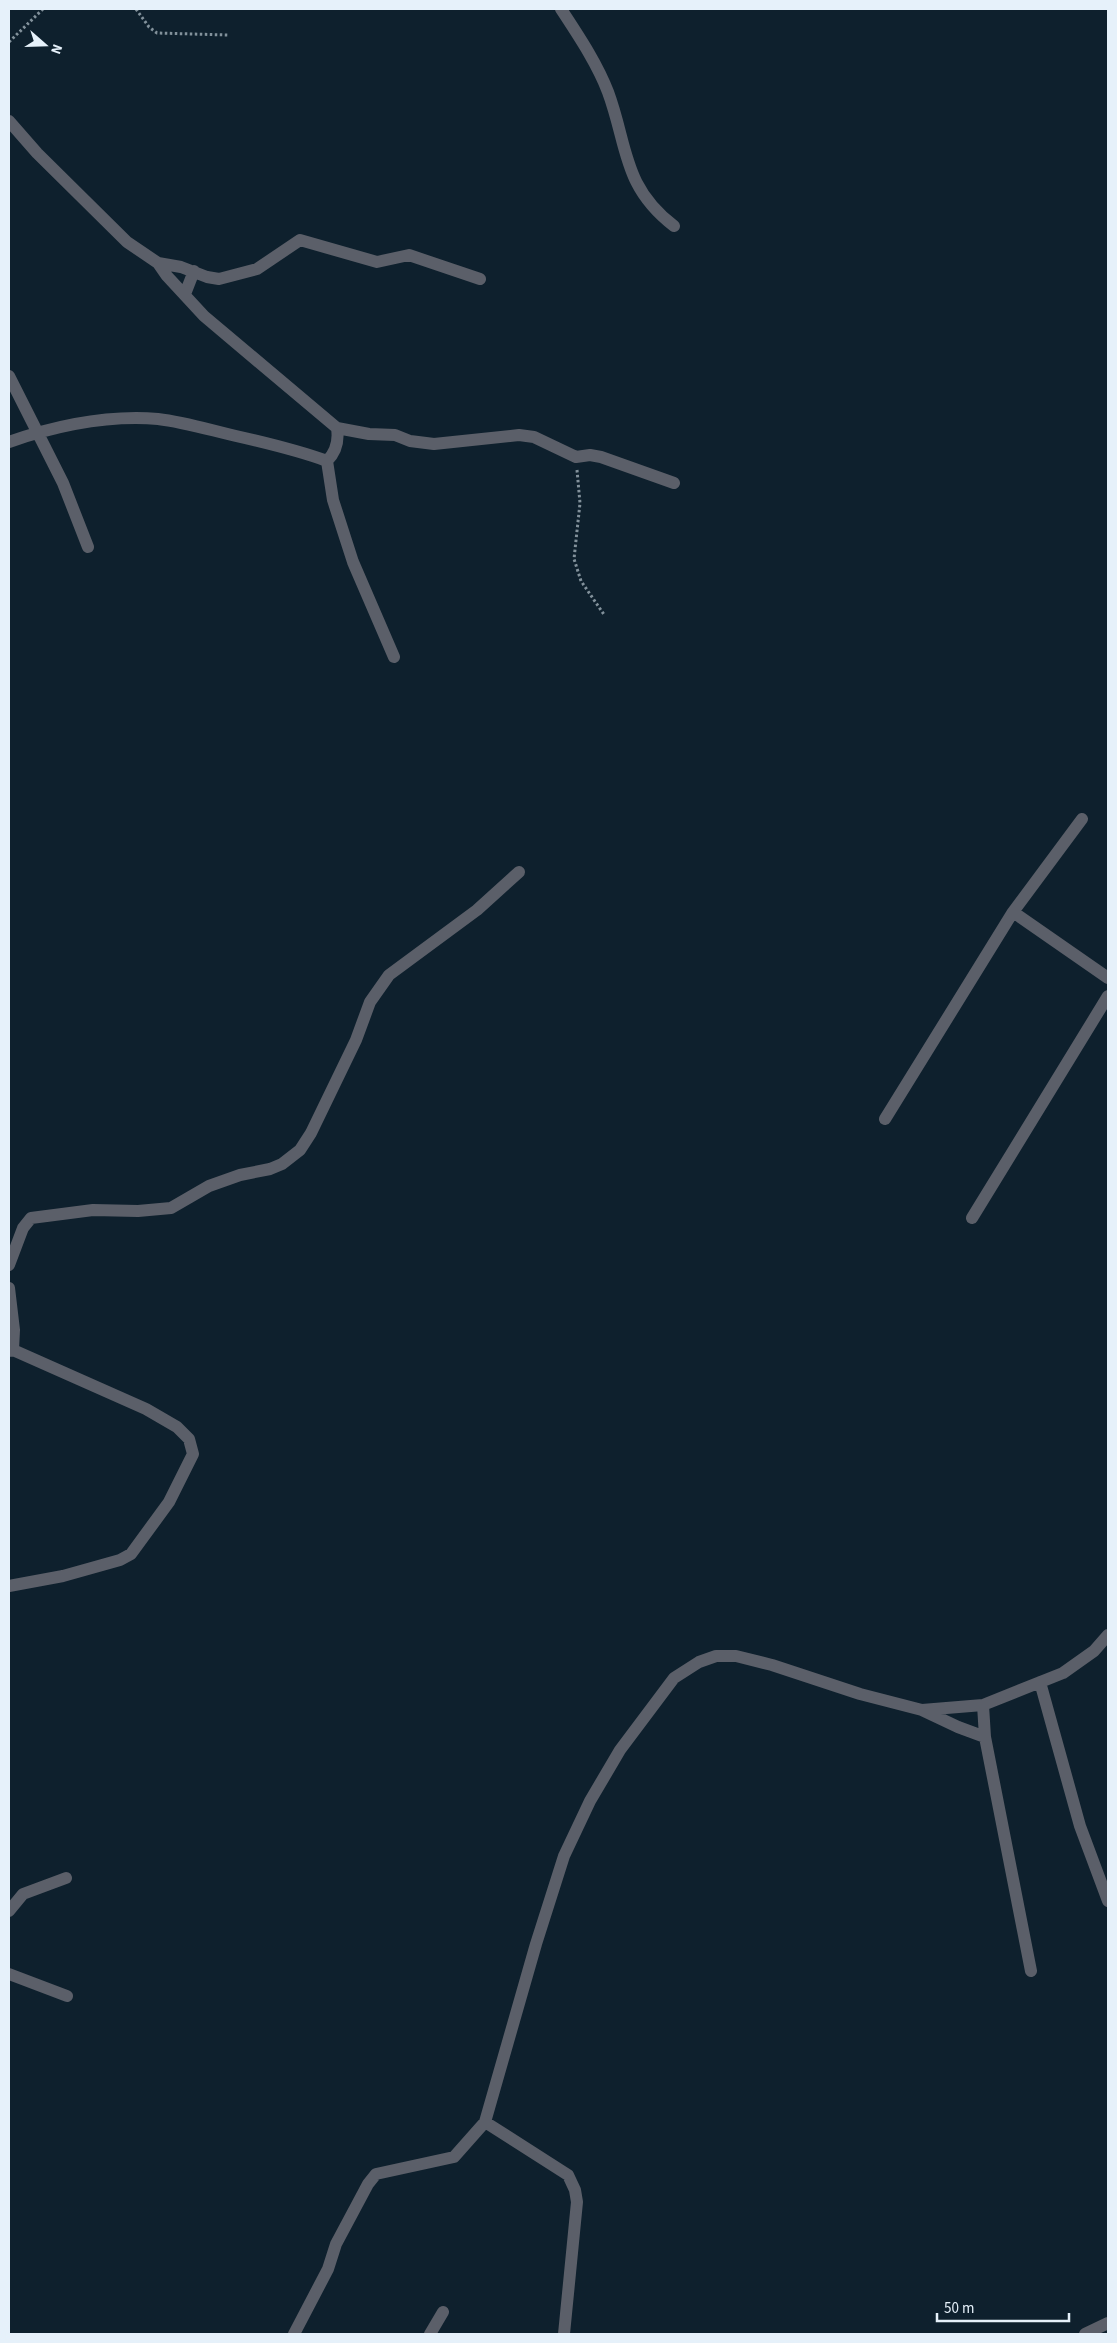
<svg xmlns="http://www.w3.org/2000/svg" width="1117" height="2343" viewBox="0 0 1117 2343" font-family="'Source Sans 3',sans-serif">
  <rect width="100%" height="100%" fill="#0e202d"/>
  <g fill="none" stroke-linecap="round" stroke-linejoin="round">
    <path stroke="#82919b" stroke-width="3" stroke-dasharray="2.5 2.5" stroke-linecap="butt" d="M 136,9 L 149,27 L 157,33 L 228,35
      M 9,42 L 43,9
      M 577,470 L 580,503 L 574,559 L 581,581 L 605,616"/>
    <path stroke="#5b5f69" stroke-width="12" d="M 561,9 C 578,35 597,63 608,92 C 628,146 622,186 674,226
      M 9,121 L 37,153 L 127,242 L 158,263 L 167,276 L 204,316 L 337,428 L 369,434 L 395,435 L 410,441 L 434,444 L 519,435 L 534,437 L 576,457 L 590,455 L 601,457 L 674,483
      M 158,263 L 181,267 L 207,277 L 219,279 L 257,269 L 300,240 L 377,262 L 409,255 L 480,279
      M 185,294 L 194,271
      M 9,376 L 63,483 L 88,547
      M 9,442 C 55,426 109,415 158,419 C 184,422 210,430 236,436 C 267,443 297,450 327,461
      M 327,461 L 333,500 L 353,562 L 394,657
      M 327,461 C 336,452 339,441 337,428
      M 1082,819 L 1013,912 L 1108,978
      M 885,1119 L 1013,912
      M 972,1218 L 1108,996
      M 9,1265 L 23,1228 L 31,1218 L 93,1210 L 138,1211 L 171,1208 L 209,1186 L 240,1175 L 270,1169 L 282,1164 L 300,1150 L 311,1133 L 356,1040 L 370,1002 L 389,975 L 477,910 L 519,872
      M 9,1288 L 14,1330 L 13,1350
      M 9,1351 L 13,1350 L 146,1409 L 177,1427 L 189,1439 L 193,1454 L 169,1502 L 131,1554 L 120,1560 L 63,1576 L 9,1586
      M 1040,1682 L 1080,1826 L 1108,1901
      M 983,1705 L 985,1737 L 1031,1971
      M 922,1710 L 983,1705 L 1063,1673 L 1094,1651 L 1108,1635
      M 9,1911 L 23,1894 L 66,1878
      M 9,1974 L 67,1996
      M 485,2122 L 568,2175 L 575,2190 L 577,2202 L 564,2334
      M 294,2334 L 328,2269 L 336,2244 L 368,2184 L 376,2174 L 454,2157 L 485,2122 L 536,1944 L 564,1856 L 590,1801 L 620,1750 L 674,1678 L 699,1662 L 716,1656 L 736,1656 L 772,1665 L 860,1694 L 922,1710 L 958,1727 L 985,1737
      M 430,2334 L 443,2312
      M 1085,2334 L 1108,2323"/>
  </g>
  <rect width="1117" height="2343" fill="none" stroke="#e6f1fa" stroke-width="20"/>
  <g transform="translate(45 45) rotate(110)" stroke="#0e202d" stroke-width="4" paint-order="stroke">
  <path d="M0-4L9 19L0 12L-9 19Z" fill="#e6f1fa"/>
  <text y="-8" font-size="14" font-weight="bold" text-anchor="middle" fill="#e6f1fa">N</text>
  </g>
  <path d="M937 2313v8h132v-8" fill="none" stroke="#e6f1fa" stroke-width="2.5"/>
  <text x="944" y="2313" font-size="15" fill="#e6f1fa" stroke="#0e202d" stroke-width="4" paint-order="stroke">50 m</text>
</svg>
